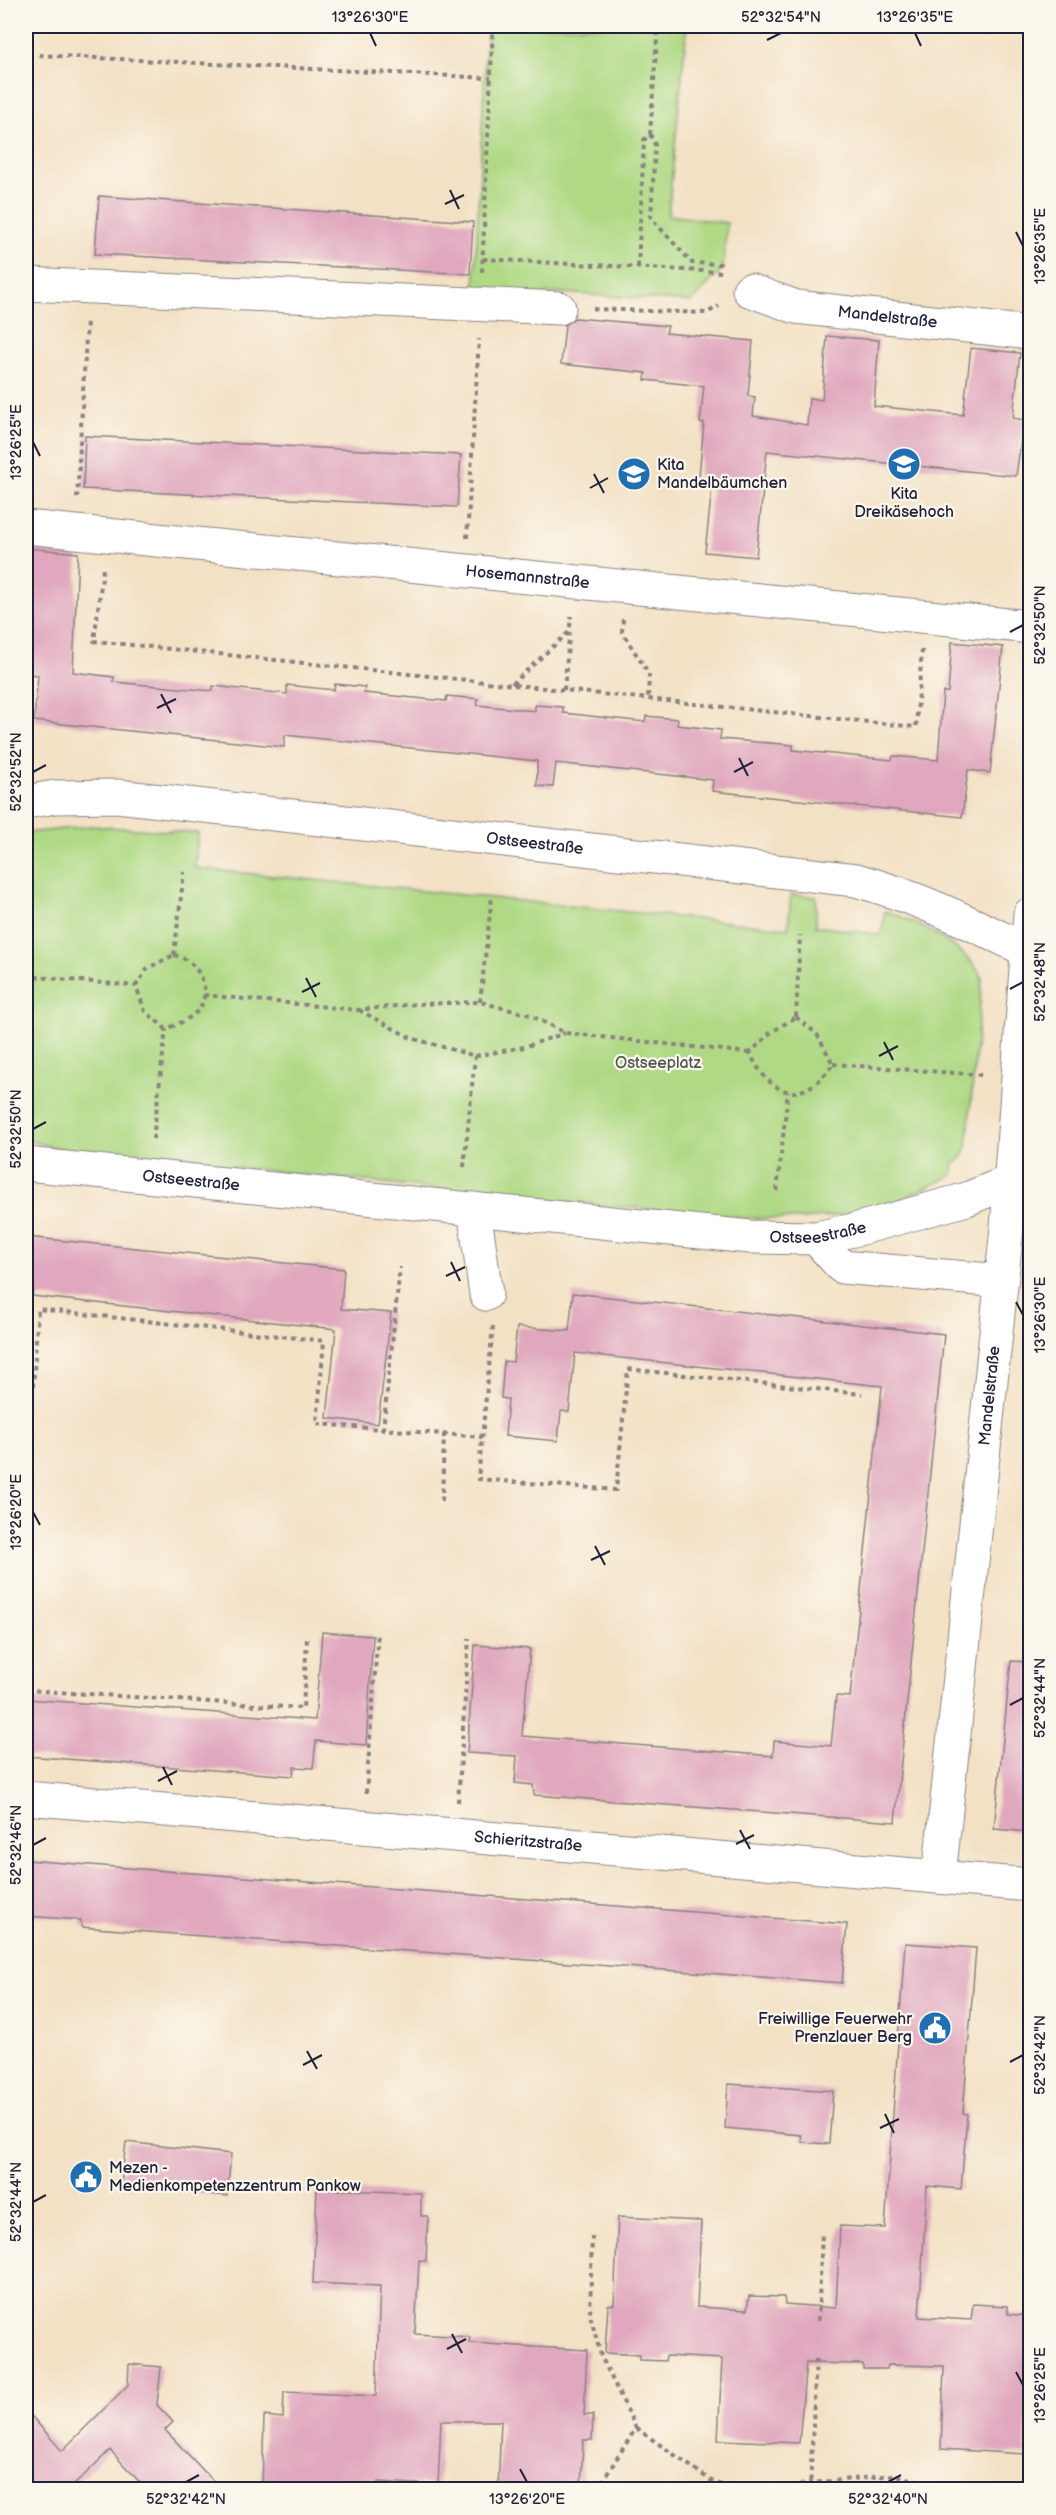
<svg xmlns="http://www.w3.org/2000/svg" width="1056" height="2515" viewBox="0 0 1056 2515" font-family="'Balsamiq Sans',sans-serif">
  <rect width="100%" height="100%" fill="#fbf7ec"/>
  <filter id="ink" filterUnits="userSpaceOnUse"><feTurbulence type="fractalNoise" baseFrequency=".0167" numOctaves="2"/><feDisplacementMap in="SourceGraphic" scale="12" xChannelSelector="R" yChannelSelector="G"/><feConvolveMatrix kernelMatrix="1 2 1 2 8 2 1 2 1" color-interpolation-filters="sRGB"/></filter>
  <filter id="wash" filterUnits="userSpaceOnUse"><feTurbulence type="fractalNoise" baseFrequency=".008" numOctaves="4" result="noise"/><feDisplacementMap in="SourceGraphic" scale="24" xChannelSelector="R" yChannelSelector="G"/><feGaussianBlur stdDeviation="1.35" result="paint"/><feColorMatrix in="noise" values="0 0 0 0 0 0 0 0 0 0 0 0 0 0 0 0 0 1.4 0 .05"/><feComposite in="paint" operator="in"/></filter>
  <g filter="url(#wash)">
    <rect width="100%" height="100%" fill="#f3e1c5"/>
    <path fill="#afd984" stroke="#687e60" stroke-width="1.5" d="M 487,26 L 687,26 L 668,215 L 727,223 L 723,268 L 692,302 L 563,293 L 474,296 Z
      M 91,826 L 198,833 L 195,868 L 788,928 L 791,894 L 816,897 L 816,926 L 881,935 L 885,911 C 912,919 973,951 982,979 L 967,1147 L 962,1158 L 953,1165 L 953,1175 L 896,1202 L 836,1216 L 801,1219 L 745,1218 L 515,1197 L 58,1148 L 26,1140 L 26,833 Z"/>
    <g id="blocks">
      <path fill="#e0a7be" d="M 99,196 L 473,222 L 470,274 L 95,254 Z
        M 575,318 L 668,326 L 666,333 L 753,341 L 748,396 L 755,397 L 753,416 L 807,425 L 809,398 L 822,400 L 827,336 L 879,340 L 874,406 L 963,415 L 971,348 L 1020,353 L 1013,418 L 1024,420 L 1016,476 L 767,451 L 756,557 L 705,552 L 712,488 L 698,487 L 704,423 L 700,423 L 704,386 L 645,380 L 646,373 L 561,364 L 565,325 Z
        M 85,436 L 461,455 L 457,507 L 83,489 Z
        M 27,548 L 78,553 L 73,672 L 114,677 L 113,682 L 213,691 L 213,686 L 287,694 L 287,685 L 334,690 L 335,684 L 365,687 L 364,693 L 404,697 L 446,701 L 447,696 L 478,699 L 477,705 L 535,711 L 535,705 L 563,707 L 563,713 L 645,722 L 646,716 L 678,719 L 677,725 L 721,730 L 720,739 L 793,745 L 793,750 L 892,760 L 893,756 L 938,760 L 943,692 L 948,692 L 952,642 L 1003,647 L 990,773 L 968,770 L 962,817 L 712,791 L 713,780 L 556,763 L 553,787 L 537,786 L 537,761 L 285,735 L 284,747 L 34,721 L 38,675 L 26,674 Z
        M 26,1237 L 344,1269 L 341,1309 L 391,1313 L 378,1424 L 327,1418 L 336,1329 L 32,1296 L 33,1286 L 26,1285 Z
        M 573,1293 L 944,1334 L 895,1822 L 534,1795 L 533,1785 L 515,1783 L 517,1756 L 467,1753 L 475,1645 L 530,1649 L 522,1736 L 773,1756 L 774,1741 L 831,1746 L 836,1696 L 850,1697 L 882,1386 L 575,1353 L 569,1412 L 561,1411 L 558,1441 L 505,1436 L 508,1399 L 501,1398 L 504,1361 L 513,1362 L 517,1327 L 569,1331 Z
        M 322,1632 L 373,1636 L 366,1745 L 316,1741 L 313,1768 L 294,1767 L 293,1776 L 26,1756 L 26,1699 L 315,1720 Z
        M 1011,1661 L 1030,1662 L 1030,1832 L 994,1829 Z
        M 26,1860 L 847,1924 L 842,1983 L 81,1927 L 81,1920 L 26,1916 Z
        M 905,1943 L 976,1948 L 963,2113 L 967,2114 L 961,2189 L 927,2186 L 919,2317 L 971,2320 L 973,2304 L 1007,2306 L 1008,2314 L 1030,2316 L 1030,2366 L 1025,2454 L 941,2449 L 944,2366 L 888,2365 L 887,2369 L 863,2369 L 863,2364 L 806,2363 L 799,2443 L 718,2440 L 722,2359 L 666,2356 L 665,2361 L 640,2360 L 640,2355 L 605,2353 L 608,2305 L 614,2304 L 618,2217 L 701,2221 L 697,2307 L 747,2310 L 749,2296 L 784,2297 L 785,2304 L 836,2308 L 840,2226 L 885,2228 Z
        M 728,2084 L 833,2091 L 829,2144 L 802,2142 L 801,2135 L 725,2128 Z
        M 126,2142 L 231,2154 L 227,2196 L 121,2185 Z
        M 317,2189 L 421,2193 L 421,2216 L 428,2216 L 426,2261 L 419,2260 L 415,2334 L 470,2337 L 469,2343 L 587,2350 L 584,2415 L 593,2415 L 592,2440 L 583,2440 L 581,2490 L 498,2490 L 501,2421 L 441,2421 L 438,2485 L 378,2482 L 377,2490 L 262,2490 L 264,2416 L 283,2418 L 284,2392 L 376,2396 L 380,2286 L 313,2283 Z
        M 129,2364 L 161,2367 L 157,2405 L 173,2422 L 165,2430 L 222,2490 L 147,2490 L 110,2450 L 69,2490 L 26,2490 L 26,2410 L 62,2451 L 128,2385 Z"/>
    </g>
  </g>
  <g filter="url(#ink)">
    <use href="#blocks" fill-opacity="0" stroke="#8a8280" stroke-width="1.5"/>
    <g fill="none" stroke-linecap="round" stroke-linejoin="round">
      <defs>
        <g id="minor">
          <path d="M 26,284 L 559,308"/>
          <path id="s1" d="M 749,290 L 796,307 L 1030,333"/>
          <path id="s2" d="M 26,527 L 1030,627"/>
          <path d="M 474,1209 L 486,1294"/>
          <path id="s3" d="M 26,1798 L 1030,1885"/>
          <path id="s4" d="M 939,1877 L 1007,1228 L 1030,914"/>
        </g>
        <g id="major">
          <path id="s5" d="M 26,802 L 55,797 L 117,796 L 856,880 C 918,897 973,924 1030,952"/>
          <path d="M 1021,1030 L 1030,1030"/>
          <path id="s6" d="M 26,1164 L 750,1237 L 816,1238 L 858,1229 L 967,1199 L 1030,1173"/>
          <path d="M 816,1238 L 842,1267 L 1001,1281"/>
        </g>
      </defs>
      <use href="#minor" stroke="#8a8280" stroke-width="35"/>
      <use href="#major" stroke="#8a8280" stroke-width="35"/>
      <path stroke="#8a8280" stroke-width="4" stroke-dasharray="4.5 4.5" stroke-linecap="butt" d="M 39,55 L 491,78
        M 650,134 L 655,145 L 651,218 L 692,263 L 720,264 L 724,267
        M 483,259 L 722,272
        M 638,267 L 644,140 L 650,134 L 658,26
        M 482,272 L 493,26
        M 593,309 L 707,313 L 719,306
        M 77,498 L 87,320
        M 467,538 L 479,339
        M 103,569 L 94,641 L 916,727 L 922,650
        M 623,619 L 622,632 L 649,674 L 648,699
        M 512,684 L 570,631
        M 564,690 L 571,616
        M 174,955 C 195,959 212,985 201,1006 C 194,1018 178,1024 166,1029 L 145,1011 L 136,986 L 148,968 Z
        M 174,955 L 184,872
        M 26,976 L 136,986
        M 204,995 L 358,1010 L 416,1004 L 480,1002 L 530,1015 L 565,1033 L 750,1053
        M 480,1002 L 492,896
        M 359,1010 L 411,1038 L 475,1056 L 524,1047 L 565,1033
        M 796,1017 L 817,1034 L 833,1064 C 803,1107 771,1098 750,1053 L 770,1033 Z
        M 796,1017 L 800,935
        M 833,1064 L 982,1075
        M 153,1139 L 166,1029
        M 464,1167 L 475,1056
        M 777,1191 L 788,1092
        M 493,1326 L 478,1479 L 616,1490 L 628,1369 L 862,1394
        M 383,1430 L 400,1267
        M 26,1495 L 38,1309 L 324,1341 L 317,1424 L 482,1437
        M 442,1501 L 444,1434
        M 26,1690 L 303,1708 L 307,1638
        M 366,1793 L 378,1632
        M 458,1802 L 469,1638
        M 592,2236 L 590,2315 L 601,2356 L 636,2428 L 597,2490
        M 818,2321 L 822,2234
        M 636,2428 L 713,2482 L 736,2490
        M 773,2490 L 810,2483 L 894,2475 L 960,2490
        M 810,2490 L 816,2357
        M 1022,2490 L 1030,2488"/>
      <use href="#minor" stroke="#fff" stroke-width="33"/>
      <use href="#major" stroke="#fff" stroke-width="33"/>
    </g>
  </g>
  <path fill="none" stroke="#22223b" stroke-width="2" d="M 370,33 L 376,46M 915,33 L 921,46M 767,40 L 781,33M 450,190 L 459,209M 445,204 L 464,195M 1016,232 L 1023,246M 33,442 L 40,456M 594,474 L 604,493M 590,488 L 608,478M 1010,632 L 1023,625M 161,694 L 171,713M 157,708 L 176,699M 739,758 L 748,776M 33,772 L 46,765M 734,772 L 753,762M 306,978 L 316,997M 1010,989 L 1023,982M 302,992 L 320,983M 884,1042 L 893,1060M 879,1056 L 898,1046M 33,1129 L 46,1122M 451,1262 L 460,1281M 446,1276 L 465,1267M 1016,1302 L 1023,1315M 33,1512 L 40,1525M 595,1546 L 605,1565M 591,1560 L 610,1551M 1010,1705 L 1023,1698M 163,1767 L 172,1785M 158,1781 L 177,1771M 740,1830 L 750,1849M 736,1844 L 754,1835M 33,1845 L 46,1838M 307,2051 L 317,2069M 1010,2062 L 1023,2055M 303,2065 L 322,2055M 885,2114 L 894,2133M 880,2128 L 899,2119M 33,2202 L 46,2195M 452,2334 L 462,2353M 447,2349 L 466,2339M 1016,2372 L 1023,2385M 520,2469 L 527,2482M 186,2482 L 199,2475M 888,2482 L 901,2475"/>
  <defs>
    <symbol id="school-disc" viewBox="-11 -11 22 22"><circle r="9.5" fill="#1f6fb2" stroke="#fbf7ec"/><path d="M0-5L7-2L0 1L-7-2ZM-4 1L0 2.5L4 1V4Q0 6-4 4Z" fill="#fff"/></symbol>
    <symbol id="civic-disc" viewBox="-11 -11 22 22"><circle r="9.5" fill="#1f6fb2" stroke="#fbf7ec"/><path d="M-.6-6.5H3V-4.5H.6V-3L4-1V1h2V6H-6V1h2V-1L-.6-3ZM-1.2 2.5V6h2.4V2.5Z" fill="#fff"/></symbol>
  </defs>
  <g fill-rule="evenodd">
    <use href="#school-disc" x="885" y="445" width="38" height="38"/>
    <use href="#school-disc" x="615" y="455" width="38" height="38"/>
    <use href="#civic-disc" x="916" y="2009" width="38" height="38"/>
    <use href="#civic-disc" x="67" y="2158" width="38" height="38"/>
  </g>
  <g text-anchor="middle" dominant-baseline="central" stroke-width="4.5" stroke-linejoin="round" paint-order="stroke">
    <g font-size="16" fill="#22223b" stroke="#fbf7ec">
      <text stroke="none"><textPath href="#s1" startOffset="142">Mandelstraße</textPath></text>
      <text stroke="none"><textPath href="#s2" startOffset="504">Hosemannstraße</textPath></text>
      <text stroke="none"><textPath href="#s5" startOffset="512">Ostseestraße</textPath></text>
      <text stroke="none"><textPath href="#s6" startOffset="166">Ostseestraße</textPath></text>
      <text stroke="none"><textPath href="#s6" startOffset="796">Ostseestraße</textPath></text>
      <text stroke="none"><textPath href="#s4" startOffset="484">Mandelstraße</textPath></text>
      <text stroke="none"><textPath href="#s3" startOffset="504">Schieritzstraße</textPath></text>
    </g>
    <g font-size="16" fill="#22223b" stroke="#fbf7ec" text-anchor="start">
      <text x="657" y="465">Kita<tspan x="657" dy="18">Mandelbäumchen</tspan></text>
      <text x="904" y="494" text-anchor="middle">Kita<tspan x="904" dy="18">Dreikäsehoch</tspan></text>
      <text x="912" y="2019" text-anchor="end">Freiwillige Feuerwehr<tspan x="912" dy="18">Prenzlauer Berg</tspan></text>
      <text x="109" y="2168">Mezen -<tspan x="109" dy="18">Medienkompetenzzentrum Pankow</tspan></text>
    </g>
    <g font-size="16" fill="#4c5951" stroke="#fbf7ec">
      <text x="658" y="1063">Ostseeplatz</text>
    </g>
  </g>
  <rect width="1056" height="2515" fill="none" stroke="#fbf7ec" stroke-width="66"/>
  <rect x="33" y="33" width="990" height="2449" fill="none" stroke="#22223b" stroke-width="2"/>
  <g font-size="15" text-anchor="middle" fill="#22223b">
    <text x="370" y="22">13°26'30"E</text>
    <text x="781" y="22">52°32'54"N</text>
    <text x="915" y="22">13°26'35"E</text>
    <text transform="translate(1040 246) rotate(-90)" y="5">13°26'35"E</text>
    <text transform="translate(16 442) rotate(-90)" y="5">13°26'25"E</text>
    <text transform="translate(1040 625) rotate(-90)" y="5">52°32'50"N</text>
    <text transform="translate(16 772) rotate(-90)" y="5">52°32'52"N</text>
    <text transform="translate(1040 982) rotate(-90)" y="5">52°32'48"N</text>
    <text transform="translate(16 1129) rotate(-90)" y="5">52°32'50"N</text>
    <text transform="translate(1040 1315) rotate(-90)" y="5">13°26'30"E</text>
    <text transform="translate(16 1512) rotate(-90)" y="5">13°26'20"E</text>
    <text transform="translate(1040 1698) rotate(-90)" y="5">52°32'44"N</text>
    <text transform="translate(16 1845) rotate(-90)" y="5">52°32'46"N</text>
    <text transform="translate(1040 2055) rotate(-90)" y="5">52°32'42"N</text>
    <text transform="translate(16 2202) rotate(-90)" y="5">52°32'44"N</text>
    <text transform="translate(1040 2385) rotate(-90)" y="5">13°26'25"E</text>
    <text x="186" y="2504">52°32'42"N</text>
    <text x="527" y="2504">13°26'20"E</text>
    <text x="888" y="2504">52°32'40"N</text>
  </g>
</svg>
